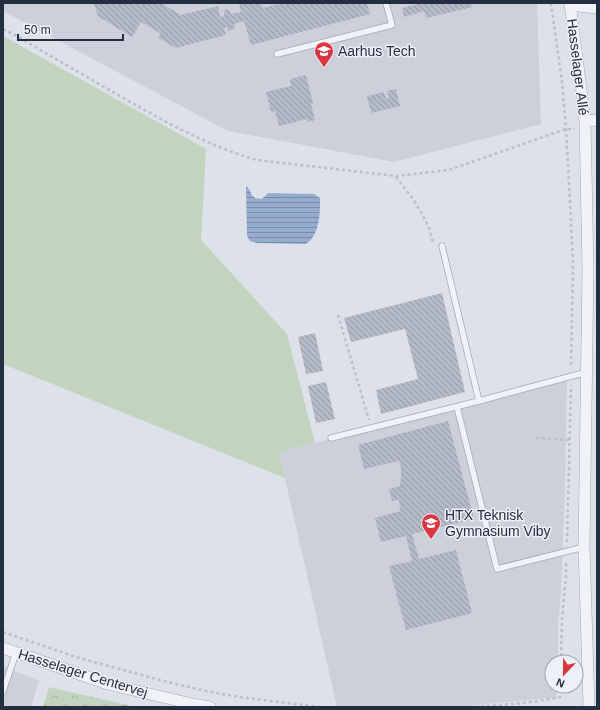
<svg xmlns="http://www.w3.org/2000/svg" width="600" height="710" viewBox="0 0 600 710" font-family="Helvetica,sans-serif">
  <defs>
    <pattern id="forest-crowns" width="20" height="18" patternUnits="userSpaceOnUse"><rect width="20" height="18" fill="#c2d3be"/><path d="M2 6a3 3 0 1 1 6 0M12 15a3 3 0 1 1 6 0" fill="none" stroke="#a7b5a4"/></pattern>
    <pattern id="water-rules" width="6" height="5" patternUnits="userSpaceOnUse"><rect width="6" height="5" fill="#95accc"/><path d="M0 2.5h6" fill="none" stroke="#798ca7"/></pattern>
    <pattern id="building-back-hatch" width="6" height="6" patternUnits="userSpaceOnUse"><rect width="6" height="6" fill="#b4bac6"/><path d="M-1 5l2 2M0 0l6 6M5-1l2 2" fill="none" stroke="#9298a2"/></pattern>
  </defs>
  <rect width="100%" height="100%" fill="#dde1e9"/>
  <path fill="#cbd0db" d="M 3,3 L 537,3 L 541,124 L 394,162 L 228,131 L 3,11 Z
    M 567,380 L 565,486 L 561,593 L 558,625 L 558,662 L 552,662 L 552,686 L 557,686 L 557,697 L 457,707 L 337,707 L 279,452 Z
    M 3,666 L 39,681 L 31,707 L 3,707 Z"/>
  <path fill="#c2d3be" d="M 3,36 L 206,149 L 201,240 L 287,334 L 315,443 L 279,452 L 285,478 L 3,364 Z"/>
  <path fill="url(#forest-crowns)" d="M 49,687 L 136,707 L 43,707 Z"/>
  <path fill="url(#water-rules)" d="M 246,186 C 254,193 248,198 262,199 L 268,193 L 314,194 L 320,198 C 320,211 320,225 313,237 C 311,240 308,242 306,244 L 257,243 L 250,241 L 247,236 Z"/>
  <path fill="url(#building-back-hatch)" d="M 94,3 L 161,3 L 181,15 L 218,6 L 220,17 L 224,16 L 224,10 L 227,9 L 230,11 L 231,14 L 241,12 L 239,3 L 262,3 L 263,8 L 281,3 L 367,3 L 370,14 L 251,45 L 244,21 L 234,24 L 235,28 L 228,31 L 227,27 L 224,28 L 226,35 L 176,48 L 158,38 L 160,33 L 141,22 L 132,37 L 98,16 Z
    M 422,3 L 471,3 L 472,7 L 426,18 L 424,11 L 404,17 L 402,8 Z
    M 306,75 L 313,103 L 311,104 L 315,120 L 307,122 L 307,119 L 279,126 L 275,111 L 271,112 L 266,92 L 291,86 L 290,79 Z
    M 396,89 L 400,106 L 371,113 L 367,96 L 384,92 L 386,99 L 389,98 L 387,91 Z
    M 442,293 L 465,392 L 381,414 L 376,390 L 418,379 L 405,329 L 351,342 L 344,318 Z
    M 315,333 L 323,371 L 306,374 L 298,337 Z
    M 326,382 L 335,419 L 316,423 L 308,386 Z
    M 448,421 L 474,519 L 412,534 L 419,559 L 456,550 L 472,613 L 406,630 L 389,566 L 412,561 L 406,536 L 381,542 L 375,518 L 400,511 L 399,500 L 392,501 L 389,489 L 400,486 L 401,477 L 401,468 L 399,461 L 364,469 L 358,445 Z"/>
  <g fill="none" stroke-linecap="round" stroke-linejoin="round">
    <defs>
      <path id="service" d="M 277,54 L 392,25 L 386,3
        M 442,246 L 479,401
        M 457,407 L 497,569 L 584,547
        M 331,438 L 479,401 L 587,372
        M 3,691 L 16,653"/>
      <path id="minor" d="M 570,3 L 585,121 L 588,269 L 584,547 L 589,707
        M 570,5 L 597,8
        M 585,121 L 597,120
        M 3,648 L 108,684 L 192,704 L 210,707"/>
    </defs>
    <use href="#service" stroke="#a2a7b3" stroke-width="7"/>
    <use href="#minor" stroke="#a2a7b3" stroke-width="12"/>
    <path stroke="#bbbfc8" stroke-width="2.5" stroke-dasharray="3 3" stroke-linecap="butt" d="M 551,3 L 562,82 L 566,129 L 569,182 L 573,263 L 571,368
      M 3,29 L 17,36 C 45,53 73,69 101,85 C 151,114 201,144 257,160 L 396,176 L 449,170 L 566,129 L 575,129
      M 396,177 L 414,200 L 429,227 L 433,243
      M 338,315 L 369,420
      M 536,438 L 569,440
      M 567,542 L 571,385
      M 3,632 L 76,657 L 160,680 L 201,690 L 239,697 L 320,707
      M 561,662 L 562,619 L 566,576 L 566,561
      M 475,707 L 533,702 L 560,697 L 560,686"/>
    <use href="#service" stroke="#f0f2f7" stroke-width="5.5"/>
    <use href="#minor" stroke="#f0f2f7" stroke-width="11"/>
  </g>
  <defs>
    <symbol id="university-pin" viewBox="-11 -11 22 30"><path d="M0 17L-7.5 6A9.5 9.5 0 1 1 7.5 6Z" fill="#d93744" stroke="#edf0f6"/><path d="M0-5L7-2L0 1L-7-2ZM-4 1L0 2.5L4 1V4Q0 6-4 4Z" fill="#fff"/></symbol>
  </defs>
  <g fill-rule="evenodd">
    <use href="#university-pin" x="313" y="40" width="22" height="30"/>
    <use href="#university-pin" x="420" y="512" width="22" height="30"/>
  </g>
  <g text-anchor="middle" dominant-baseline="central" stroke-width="3" stroke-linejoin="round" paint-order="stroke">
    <g font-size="14" fill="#252d41" stroke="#edf0f6" text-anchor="start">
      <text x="338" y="51">Aarhus Tech</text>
      <text x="445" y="515">HTX Teknisk<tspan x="445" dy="16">Gymnasium Viby</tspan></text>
    </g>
    <g font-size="14" fill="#252d41" stroke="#edf0f6">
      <text transform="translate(578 67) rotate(83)">Hasselager Allé</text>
      <text transform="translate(83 673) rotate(17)">Hasselager Centervej</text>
    </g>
  </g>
  <rect width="600" height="710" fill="none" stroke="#252d41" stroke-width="8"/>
  <g transform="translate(564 674) rotate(202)"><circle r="19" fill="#edf0f6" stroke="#9da2ae"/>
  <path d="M0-3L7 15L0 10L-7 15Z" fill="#d93744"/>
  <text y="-6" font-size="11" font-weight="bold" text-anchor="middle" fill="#252d41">N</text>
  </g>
  <path d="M18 34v6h105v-6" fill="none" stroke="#252d41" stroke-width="2"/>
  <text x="24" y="34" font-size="12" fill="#252d41" stroke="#edf0f6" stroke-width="3" paint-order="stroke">50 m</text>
</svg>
